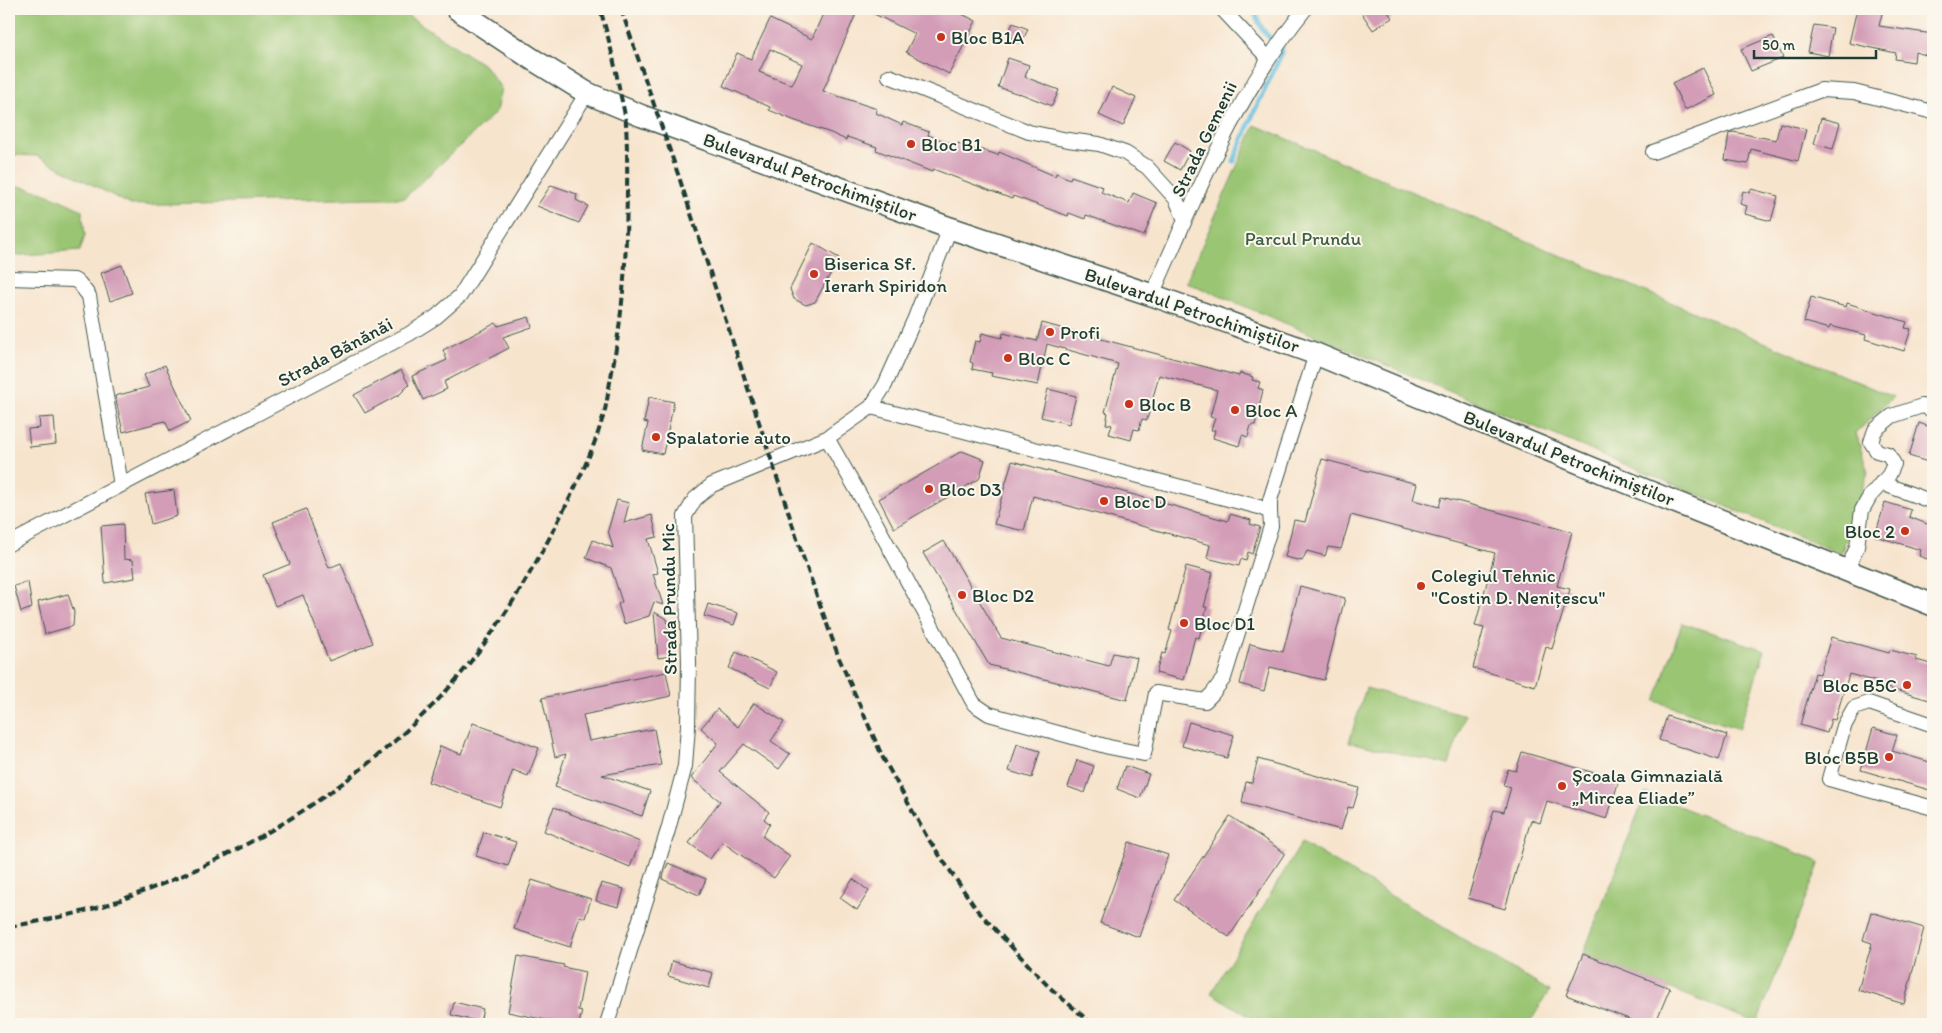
<svg xmlns="http://www.w3.org/2000/svg" width="1942" height="1033" viewBox="0 0 1942 1033" font-family="Itim,sans-serif">
  <rect width="100%" height="100%" fill="#fbf7ec"/>
  <filter id="ink" filterUnits="userSpaceOnUse"><feTurbulence type="fractalNoise" baseFrequency=".02" numOctaves="2"/><feDisplacementMap in="SourceGraphic" scale="10" xChannelSelector="R" yChannelSelector="G"/><feConvolveMatrix kernelMatrix="1 2 1 2 8 2 1 2 1" color-interpolation-filters="sRGB"/></filter>
  <filter id="wash" filterUnits="userSpaceOnUse"><feTurbulence type="fractalNoise" baseFrequency=".0096" numOctaves="4" result="noise"/><feDisplacementMap in="SourceGraphic" scale="20" xChannelSelector="R" yChannelSelector="G"/><feGaussianBlur stdDeviation="1.12" result="paint"/><feColorMatrix in="noise" values="0 0 0 0 0 0 0 0 0 0 0 0 0 0 0 0 0 1.4 0 .05"/><feComposite in="paint" operator="in"/></filter>
  <g filter="url(#wash)">
    <rect width="100%" height="100%" fill="#f7e4cd"/>
    <path fill="#9ac572" stroke="#5c8153" d="M 9,9 L 398,9 L 485,66 L 501,88 L 496,112 L 404,198 L 370,198 L 131,205 L 37,156 L 9,155 Z
      M 1255,125 L 1893,397 L 1856,433 L 1868,472 L 1841,554 L 1186,282 Z
      M 9,185 C 35,187 59,199 82,210 L 85,235 L 80,251 L 9,256 Z
      M 1682,623 L 1765,650 L 1739,729 L 1655,701 Z
      M 1366,688 L 1465,715 L 1449,765 L 1349,742 Z
      M 1646,793 L 1820,862 L 1757,1023 L 1583,954 Z
      M 1302,842 L 1549,991 L 1529,1024 L 1262,1024 L 1211,993 Z"/>
    <g fill="none" stroke-linecap="round" stroke-linejoin="round">
      <path stroke="#63bfe1" stroke-width="5" d="M 1234,161 L 1253,114 L 1281,55 L 1281,47 C 1264,35 1260,28 1254,9"/>
    </g>
    <g id="blocks">
      <path fill="#d39cb7" fill-rule="evenodd" d="M 825,9 L 858,9 L 823,91 L 877,109 L 876,113 L 902,125 L 903,122 L 929,132 L 928,135 L 957,146 L 958,143 L 976,150 L 976,148 L 998,155 L 999,152 L 1055,176 L 1056,173 L 1070,179 L 1071,176 L 1103,187 L 1101,192 L 1129,203 L 1133,193 L 1157,203 L 1144,236 L 1086,215 L 1085,219 L 1069,213 L 1068,216 L 1013,196 L 1012,199 L 933,169 L 932,172 L 876,150 L 877,147 L 847,137 L 846,140 L 831,133 L 793,120 L 769,110 L 770,107 L 723,86 L 737,53 L 751,59 L 770,19 L 812,39 ZM 770,49 L 802,64 L 792,85 L 759,72 Z
        M 864,9 L 952,9 L 976,21 L 949,74 L 906,52 L 915,34 Z
        M 1359,9 L 1386,9 L 1392,18 L 1373,30 Z
        M 1857,9 L 1883,9 L 1879,26 L 1933,34 L 1933,57 L 1915,52 L 1914,62 L 1895,59 L 1896,53 L 1849,43 Z
        M 1013,23 L 1028,29 L 1022,42 L 1007,36 Z
        M 1814,25 L 1833,28 L 1828,56 L 1808,52 Z
        M 1773,36 L 1783,58 L 1751,71 L 1741,49 Z
        M 1008,58 L 1029,65 L 1025,77 L 1059,90 L 1052,106 L 1019,93 L 1019,94 L 998,87 Z
        M 1703,68 L 1716,95 L 1685,110 L 1672,83 Z
        M 1112,87 L 1136,98 L 1123,126 L 1099,115 Z
        M 1821,118 L 1840,123 L 1833,149 L 1814,144 Z
        M 1780,123 L 1806,129 L 1798,161 L 1751,149 L 1748,164 L 1725,160 L 1729,133 L 1733,132 L 1776,140 Z
        M 1175,142 L 1190,151 L 1180,170 L 1164,161 Z
        M 551,185 L 577,194 L 576,200 L 588,206 L 579,223 L 537,206 Z
        M 1751,189 L 1778,196 L 1771,221 L 1745,214 L 1747,206 L 1740,204 L 1743,191 L 1750,193 Z
        M 813,243 L 839,258 L 815,302 L 806,305 L 794,299 L 790,289 Z
        M 122,265 L 132,293 L 110,301 L 101,273 Z
        M 1811,297 L 1846,307 L 1847,303 L 1907,322 L 1905,328 L 1911,329 L 1904,351 L 1865,339 L 1866,335 L 1830,326 L 1829,329 L 1804,322 Z
        M 529,317 L 532,327 L 503,337 L 509,348 L 444,382 L 447,389 L 423,400 L 412,376 L 447,360 L 443,350 L 496,323 L 498,326 Z
        M 1042,323 L 1239,376 L 1240,373 L 1253,377 L 1252,380 L 1260,382 L 1258,388 L 1263,390 L 1255,425 L 1251,425 L 1248,437 L 1242,435 L 1239,446 L 1213,438 L 1215,430 L 1211,430 L 1215,418 L 1210,417 L 1217,390 L 1159,375 L 1147,420 L 1142,419 L 1139,430 L 1134,429 L 1131,440 L 1109,434 L 1112,425 L 1106,424 L 1108,413 L 1105,412 L 1118,364 L 1047,344 L 1038,385 L 991,376 L 992,373 L 972,369 L 973,363 L 970,362 L 975,341 L 980,342 L 982,333 L 1002,338 L 1003,333 L 1037,341 Z
        M 165,365 L 191,421 L 170,431 L 165,421 L 123,432 L 115,396 L 149,387 L 144,375 Z
        M 401,370 L 409,385 L 400,394 L 365,413 L 354,395 Z
        M 1048,389 L 1076,396 L 1069,424 L 1041,417 Z
        M 649,397 L 674,402 L 663,454 L 642,450 L 648,423 L 644,422 Z
        M 54,417 L 56,444 L 30,447 L 28,429 L 40,428 L 39,418 Z
        M 1919,423 L 1933,428 L 1933,448 L 1928,462 L 1909,456 Z
        M 962,451 L 985,460 L 979,479 L 894,528 L 879,499 Z
        M 1322,459 L 1417,484 L 1413,500 L 1439,507 L 1442,497 L 1572,532 L 1557,586 L 1570,589 L 1552,649 L 1546,647 L 1535,686 L 1473,668 L 1484,628 L 1475,626 L 1495,553 L 1351,515 L 1341,549 L 1328,547 L 1325,556 L 1307,551 L 1302,561 L 1285,557 L 1294,520 L 1305,522 Z
        M 1012,461 L 1228,521 L 1230,514 L 1251,520 L 1250,524 L 1260,527 L 1252,554 L 1248,552 L 1246,561 L 1241,559 L 1239,566 L 1207,558 L 1210,545 L 1033,496 L 1024,531 L 994,524 Z
        M 174,490 L 177,516 L 151,524 L 145,494 Z
        M 617,500 L 629,503 L 624,523 L 652,515 L 657,537 L 648,539 L 658,573 L 653,574 L 663,605 L 654,602 L 649,616 L 624,624 L 618,604 L 622,602 L 611,568 L 586,558 L 593,540 L 613,548 L 608,530 Z
        M 1885,502 L 1911,510 L 1909,517 L 1930,525 L 1931,521 L 1933,522 L 1933,561 L 1919,556 L 1921,550 L 1875,536 Z
        M 306,509 L 329,568 L 341,563 L 373,643 L 329,661 L 303,595 L 275,606 L 263,575 L 290,564 L 273,522 Z
        M 123,524 L 124,559 L 133,560 L 135,578 L 105,583 L 101,526 Z
        M 944,541 L 1001,638 L 1109,666 L 1113,653 L 1137,658 L 1127,700 L 989,665 L 923,553 Z
        M 1186,566 L 1213,573 L 1204,607 L 1207,607 L 1199,638 L 1195,637 L 1184,680 L 1156,673 L 1162,653 L 1165,654 L 1172,631 L 1169,630 Z
        M 28,582 L 32,608 L 21,612 L 14,586 Z
        M 1300,586 L 1345,598 L 1324,680 L 1270,667 L 1264,691 L 1240,684 L 1250,644 L 1283,652 Z
        M 68,594 L 74,612 L 73,626 L 45,634 L 38,602 Z
        M 708,604 L 738,613 L 734,625 L 704,616 Z
        M 654,612 L 667,619 L 672,656 L 658,658 Z
        M 1831,637 L 1889,653 L 1890,650 L 1917,657 L 1916,660 L 1931,664 L 1930,670 L 1933,671 L 1933,701 L 1880,686 L 1881,683 L 1849,674 L 1835,720 L 1831,719 L 1827,733 L 1800,725 L 1815,673 L 1820,674 Z
        M 736,652 L 777,672 L 770,688 L 729,668 Z
        M 666,672 L 671,696 L 583,715 L 589,741 L 654,729 L 661,765 L 602,775 L 650,791 L 642,816 L 555,787 L 566,754 L 555,757 L 542,698 Z
        M 754,703 L 784,722 L 771,741 L 790,754 L 779,769 L 744,744 L 720,772 L 769,812 L 764,819 L 770,824 L 762,836 L 790,856 L 774,878 L 722,842 L 710,859 L 689,843 L 720,801 L 691,778 L 718,743 L 701,728 L 717,709 L 738,727 Z
        M 1667,716 L 1727,735 L 1719,760 L 1659,740 Z
        M 1189,722 L 1234,735 L 1227,758 L 1182,746 Z
        M 473,723 L 539,748 L 528,776 L 513,770 L 500,807 L 428,782 L 440,746 L 461,754 Z
        M 1873,728 L 1897,735 L 1892,751 L 1933,763 L 1933,791 L 1861,770 Z
        M 1017,744 L 1040,751 L 1032,778 L 1009,771 Z
        M 1522,752 L 1619,780 L 1607,819 L 1547,801 L 1540,823 L 1531,820 L 1505,909 L 1468,898 L 1494,810 L 1504,812 L 1511,787 L 1503,785 L 1508,769 L 1516,771 Z
        M 1258,759 L 1359,788 L 1353,808 L 1348,807 L 1341,830 L 1242,803 L 1246,782 L 1252,783 Z
        M 1077,760 L 1094,766 L 1085,793 L 1068,787 Z
        M 1125,766 L 1149,774 L 1140,798 L 1117,789 Z
        M 554,807 L 640,842 L 630,867 L 544,831 Z
        M 1230,816 L 1285,853 L 1229,937 L 1174,900 Z
        M 484,832 L 516,842 L 508,866 L 476,856 Z
        M 1129,842 L 1168,855 L 1139,937 L 1100,923 Z
        M 668,863 L 706,879 L 699,895 L 662,879 Z
        M 853,879 L 869,891 L 857,910 L 840,898 Z
        M 532,880 L 591,899 L 585,918 L 580,916 L 570,947 L 514,929 Z
        M 601,883 L 624,889 L 619,907 L 596,901 Z
        M 1871,912 L 1924,928 L 1904,1004 L 1858,990 L 1872,943 L 1863,940 Z
        M 1583,954 L 1670,988 L 1655,1024 L 1642,1024 L 1566,995 Z
        M 518,956 L 564,965 L 563,967 L 585,972 L 578,1010 L 582,1011 L 579,1024 L 565,1024 L 508,1012 Z
        M 672,961 L 713,973 L 709,988 L 668,976 Z
        M 454,1002 L 483,1009 L 480,1022 L 451,1015 Z"/>
    </g>
  </g>
  <g filter="url(#ink)">
    <use href="#blocks" fill-opacity="0" stroke="#3f564b" stroke-width="1"/>
    <g fill="none" stroke-linecap="round" stroke-linejoin="round">
      <defs>
        <path id="street" d="M 1222,9 L 1268,58
          M 889,76 L 1029,132 L 1068,140 L 1099,144 L 1125,153 L 1147,167 L 1176,199 L 1185,220
          M 1653,152 L 1821,90 L 1854,92 L 1933,112
          M 9,278 L 74,280 L 79,283 L 89,296 L 121,485
          M 1152,295 C 1197,194 1235,96 1305,9
          M 871,407 L 1259,507 L 1270,512 L 1270,500 L 1316,354
          M 827,438 L 877,525 L 974,704 L 989,714 L 1109,747 L 1144,754 L 1156,693 L 1205,701 L 1212,694 L 1224,678 L 1271,526 L 1270,512
          M 1881,483 L 1933,502
          M 9,544 L 409,334 L 436,317 L 460,296 L 587,93
          M 1847,570 L 1857,547 L 1862,510 L 1870,496 L 1889,475 L 1894,464 L 1888,454 L 1877,451 L 1871,442 L 1875,430 L 1892,416 L 1922,406 L 1933,410
          M 1933,725 L 1869,703 L 1854,708 L 1844,726 L 1829,779 L 1933,808
          M 607,1024 L 668,830 L 685,766 L 688,726 L 689,663 L 685,516 L 695,499 L 712,485 L 827,438 L 871,407 L 885,385 L 915,318 L 950,228"/>
        <path id="primary" d="M 457,9 L 532,59 L 587,93 L 642,116 L 950,228 L 1152,295 L 1316,354 L 1645,490 L 1933,605"/>
      </defs>
      <use href="#street" stroke="#3f564b" stroke-width="16"/>
      <use href="#primary" stroke="#3f564b" stroke-width="24"/>
      <use href="#street" stroke="#fff" stroke-width="14"/>
      <use href="#primary" stroke="#fff" stroke-width="21"/>
      <path stroke="#1f3d34" stroke-width="4" stroke-dasharray="8 4" stroke-linecap="butt" d="M 621,9 L 679,177 L 802,554 L 839,658 L 883,758 L 927,837 L 977,910 L 1049,987 L 1092,1024
        M 9,927 C 41,921 74,915 106,905 C 233,862 342,797 436,702 C 482,654 521,592 552,533 C 570,498 591,458 602,420 C 607,406 608,391 611,377 C 620,330 625,284 626,236 C 627,198 628,161 626,124 C 625,111 621,99 619,87 C 614,60 608,35 600,9"/>
    </g>
  </g>
  <g fill="#c8321e" stroke="#fbf7ec" stroke-width="2">
    <circle cx="941" cy="37" r="5"/>
    <circle cx="911" cy="144" r="5"/>
    <circle cx="814" cy="274" r="5"/>
    <circle cx="1050" cy="332" r="5"/>
    <circle cx="1008" cy="358" r="5"/>
    <circle cx="1129" cy="404" r="5"/>
    <circle cx="1235" cy="410" r="5"/>
    <circle cx="656" cy="437" r="5"/>
    <circle cx="929" cy="489" r="5"/>
    <circle cx="1104" cy="501" r="5"/>
    <circle cx="1905" cy="531" r="5"/>
    <circle cx="1421" cy="586" r="5"/>
    <circle cx="962" cy="595" r="5"/>
    <circle cx="1184" cy="623" r="5"/>
    <circle cx="1907" cy="685" r="5"/>
    <circle cx="1889" cy="757" r="5"/>
    <circle cx="1562" cy="786" r="5"/>
  </g>
  <g text-anchor="middle" dominant-baseline="central" stroke-width="4" stroke-linejoin="round" paint-order="stroke">
    <g font-size="19" fill="#1f3d34" stroke="#fbf7ec" text-anchor="start">
      <text x="951" y="37">Bloc B1A</text>
      <text x="921" y="144">Bloc B1</text>
      <text x="824" y="263">Biserica Sf.<tspan x="824" dy="22">Ierarh Spiridon</tspan></text>
      <text x="1060" y="332">Profi</text>
      <text x="1018" y="358">Bloc C</text>
      <text x="1139" y="404">Bloc B</text>
      <text x="1245" y="410">Bloc A</text>
      <text x="666" y="437">Spalatorie auto</text>
      <text x="939" y="489">Bloc D3</text>
      <text x="1114" y="501">Bloc D</text>
      <text x="1895" y="531" text-anchor="end">Bloc 2</text>
      <text x="1431" y="575">Colegiul Tehnic<tspan x="1431" dy="22">"Costin D. Nenițescu"</tspan></text>
      <text x="972" y="595">Bloc D2</text>
      <text x="1194" y="623">Bloc D1</text>
      <text x="1897" y="685" text-anchor="end">Bloc B5C</text>
      <text x="1879" y="757" text-anchor="end">Bloc B5B</text>
      <text x="1572" y="775">Școala Gimnazială<tspan x="1572" dy="22">„Mircea Eliade”</tspan></text>
    </g>
    <g font-size="19" fill="#1f3d34" stroke="#fbf7ec">
      <text transform="translate(1204 139) rotate(-64)">Strada Gemenii</text>
      <text transform="translate(810 177) rotate(20)">Bulevardul Petrochimiștilor</text>
      <text transform="translate(1192 310) rotate(19)">Bulevardul Petrochimiștilor</text>
      <text transform="translate(335 352) rotate(-28)">Strada Bănănăi</text>
      <text transform="translate(1569 458) rotate(22)">Bulevardul Petrochimiștilor</text>
      <text transform="translate(669 599) rotate(-91)">Strada Prundu Mic</text>
    </g>
    <g font-size="19" fill="#3e5f44" stroke="#fbf7ec">
      <text x="1303" y="238">Parcul Prundu</text>
    </g>
  </g>
  <rect width="1942" height="1033" fill="none" stroke="#fbf7ec" stroke-width="30"/>
  <path d="M1754 50v8h122v-8" fill="none" stroke="#1f3d34" stroke-width="2.5"/>
  <text x="1762" y="50" font-size="15" fill="#1f3d34" stroke="#fbf7ec" stroke-width="4" paint-order="stroke">50 m</text>
</svg>
